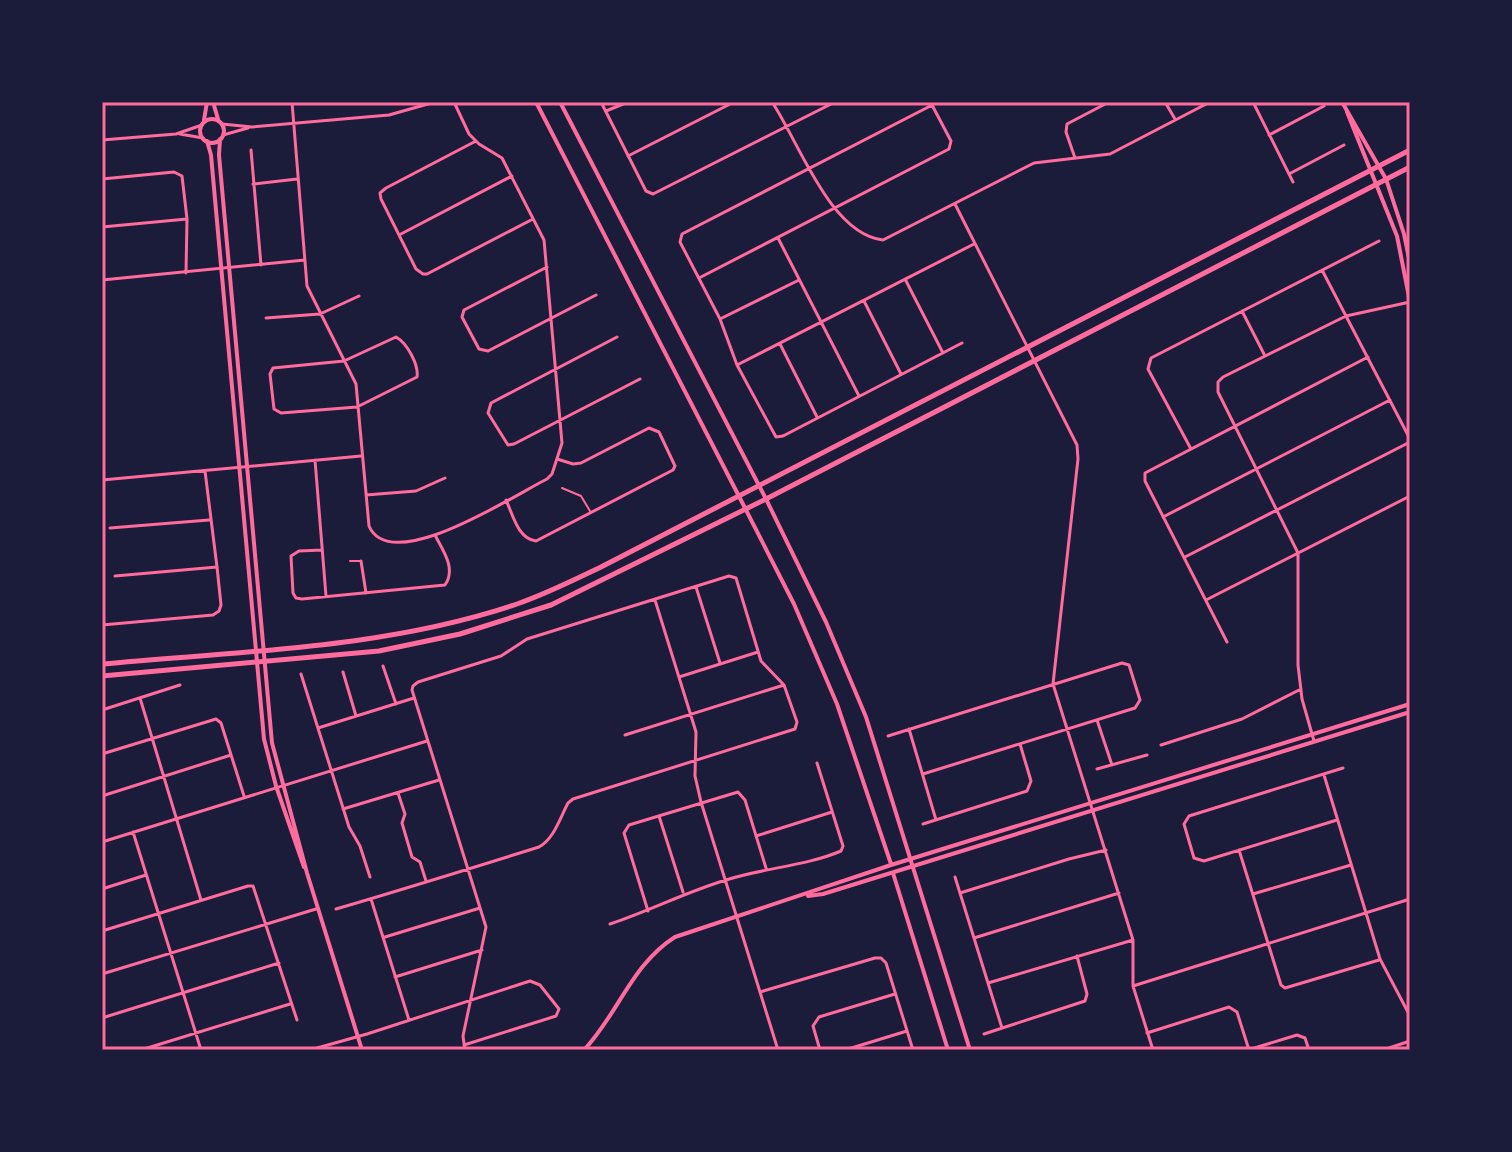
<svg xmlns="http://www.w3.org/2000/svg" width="1512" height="1152" viewBox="0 0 1512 1152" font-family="Literata,serif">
  <rect width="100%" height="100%" fill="#1b1b3a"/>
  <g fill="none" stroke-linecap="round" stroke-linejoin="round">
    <path stroke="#ff6b9d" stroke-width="2" d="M 169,102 L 170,103
      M 562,488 L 581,496 L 590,511
      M 350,561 L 361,561"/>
    <path stroke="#ff6b9d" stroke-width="3" d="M 292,102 L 307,286 L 356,384 L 369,526 C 391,577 516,494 547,479 L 552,474 L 562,443 L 544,240 L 502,158 L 479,144 L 469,134 L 454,102
      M 601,102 L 646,191 L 653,194 L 835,102
      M 772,102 C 799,142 830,234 883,240 L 1034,163 L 1110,154 L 1210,102
      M 938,102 L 682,234 L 680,242 L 720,319 L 737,365 L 776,437 L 783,436 L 962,343
      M 1165,102 L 1175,119
      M 1253,102 L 1293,182
      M 606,111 L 628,102
      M 222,124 L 252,127 L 389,115 L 435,102
      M 180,134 L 203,138
      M 223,135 L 248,128
      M 1269,135 L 1324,106
      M 102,140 L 176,134 L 202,125
      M 476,141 L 386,188 L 380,193 L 381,199 L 416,269 L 423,274 L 427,274 L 533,219
      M 251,150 L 261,265
      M 628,156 L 734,102
      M 1075,158 L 1066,132 L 1067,124 L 1109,102
      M 1289,174 L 1344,145
      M 102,179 L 174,172 L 182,176 L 187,219 L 186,273
      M 253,184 L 297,179
      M 955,204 L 1077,445 L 1078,459 L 1053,684 L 1133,940 L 1133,986 L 1153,1050
      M 102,227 L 187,219
      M 399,235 L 512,176
      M 778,238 L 859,396
      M 547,267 L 464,310 L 462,317 L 479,349 L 488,351 L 596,295
      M 1322,270 L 1410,439
      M 699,278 L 949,149 L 951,141 L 932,105
      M 905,279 L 943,353
      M 102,280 L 305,260
      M 864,301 L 901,374
      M 1242,311 L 1264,354
      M 266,318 L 320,314 L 359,296
      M 720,319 L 799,280
      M 396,337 C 407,343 419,365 417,377 L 357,407 L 281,413 L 274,409 L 270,374 L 273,368 L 344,361 Z
      M 617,337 L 491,403 L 488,413 L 508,445 L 514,444 L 640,379
      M 780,344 L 817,417
      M 737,365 L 974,244
      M 1191,449 L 1148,369 L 1151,358 L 1379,241
      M 315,460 L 326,596
      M 102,480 L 361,456
      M 366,495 L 416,491 L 445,478
      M 506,500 C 513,515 518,539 536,541 L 673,470 L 675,466 L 659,432 L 649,428 L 581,463 L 573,464 L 557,459
      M 1163,517 L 1390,400
      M 110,528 L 209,520
      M 322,550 L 299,551 L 291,556 L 293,593 L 296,598 L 302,599 L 445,585 C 456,569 444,552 436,537
      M 1185,557 L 1410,442
      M 361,561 L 366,593
      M 115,576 L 217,567
      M 696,587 L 720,663
      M 655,600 L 696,732 L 695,776 L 701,802 L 778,1050
      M 1206,600 L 1410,496
      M 102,625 L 213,615 L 219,611 L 221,605 L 217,567 L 205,471
      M 1227,642 L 1145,481 L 1145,473 L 1368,357
      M 383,666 L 396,704
      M 343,672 L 356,716
      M 301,674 L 349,827 L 360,846 L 370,877
      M 679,677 L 758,652
      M 140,698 L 201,900
      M 102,710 L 180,685
      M 1097,720 L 1112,765
      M 318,728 L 414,698
      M 909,729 L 936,820
      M 625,735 L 784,685
      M 888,736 L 1122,663 L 1129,665 L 1140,700 L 1135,708 L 923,774
      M 1314,741 L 1302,699 L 1298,665 L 1298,553 L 1218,392 L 1218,382 L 1223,377 L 1346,316 L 1410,302
      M 1161,745 L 1242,719 L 1301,689
      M 102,754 L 216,719 L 221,723 L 244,796
      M 1097,769 L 1147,755
      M 1324,775 L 1380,959 L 1410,1016
      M 398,793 L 405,814 L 402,823 L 412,857 L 420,862 L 426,881
      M 102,796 L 231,755
      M 343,809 L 439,780
      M 659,816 L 683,892
      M 1337,820 L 1204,861 L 1194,858 L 1184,824 L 1189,816 L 1343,768
      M 923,824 L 1027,791 L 1031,781 L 1020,744
      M 133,832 L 201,1050
      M 756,836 L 832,812
      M 102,842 L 427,741
      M 1239,850 L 1281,985 L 1285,988 L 1379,960
      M 955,877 L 1002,1028
      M 102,889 L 146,875
      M 960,893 L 1069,859 L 1106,850
      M 1253,894 L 1351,865
      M 371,899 L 409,1020
      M 336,909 C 404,889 472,868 539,847 C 554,839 560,818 568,803 L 573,799 L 795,729 L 797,722 L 784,685 L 761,661 L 736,578 L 729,576 L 527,639 L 501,656 L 418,682 L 413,686 L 412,690 L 486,927 L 463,1036 L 465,1050
      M 648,911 L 624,833 L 629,825 L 738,792 L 745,800 L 766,868
      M 610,924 C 649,911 686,892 726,880 C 763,868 806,866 841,851 L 843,846 L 817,763
      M 102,931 L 248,886 L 253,886 L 297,1020
      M 385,937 L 480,908
      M 974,938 L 1119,893
      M 102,974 L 316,909
      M 395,977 L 482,950
      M 988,983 L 1133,940
      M 1133,986 L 1410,899
      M 760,992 L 875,958 L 881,958 L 886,963 L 913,1050
      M 102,1018 L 279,963
      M 1147,1033 L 1229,1007 L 1237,1012 L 1249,1050
      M 984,1034 L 1085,1001 L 1087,994 L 1077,956
      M 141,1050 L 290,1004
      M 310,1050 L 367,1034 L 530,981 L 540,985 L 559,1009 L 556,1016 L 464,1045
      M 820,1050 L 813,1026 L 819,1017 L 895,994
      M 845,1050 L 907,1031
      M 1248,1050 L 1297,1035 L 1305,1038 L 1309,1050
      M 1383,1050 L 1410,1041"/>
    <path stroke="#ff6b9d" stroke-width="4" d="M 213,102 L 218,119
      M 1342,102 L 1386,179 L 1404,234 L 1410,263
      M 1347,112 L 1397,236 L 1410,302
      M200 131a12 12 0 1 1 24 0a12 12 0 1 1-24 0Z
      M 204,120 L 207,102
      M 220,139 L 219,155 L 272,743 L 307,873 L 362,1050
      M 207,141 L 211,155 L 264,739 L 276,786 L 304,867
      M 766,499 L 826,622 L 866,717 L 970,1050
      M 745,508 L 794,604 L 837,704 L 891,864
      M 893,873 L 948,1050
      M 808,896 L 823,894 L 1410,712
      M 584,1050 C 618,1014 632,964 675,937 L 891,865 L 1410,704"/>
    <path stroke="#ff6b9d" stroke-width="4" d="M 536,102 L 745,508
      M 560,102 L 766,499"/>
    <path stroke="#ff6b9d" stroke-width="5" d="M 102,664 C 241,651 384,649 517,604 C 546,594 574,580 601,567 L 1410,150
      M 102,676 L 379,651 L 460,634 L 551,605 L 766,499 L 1410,167"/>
  </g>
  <rect width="1512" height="1152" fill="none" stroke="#1b1b3a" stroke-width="208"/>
  <rect x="104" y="104" width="1304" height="944" fill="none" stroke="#ff6b9d" stroke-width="3"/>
</svg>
